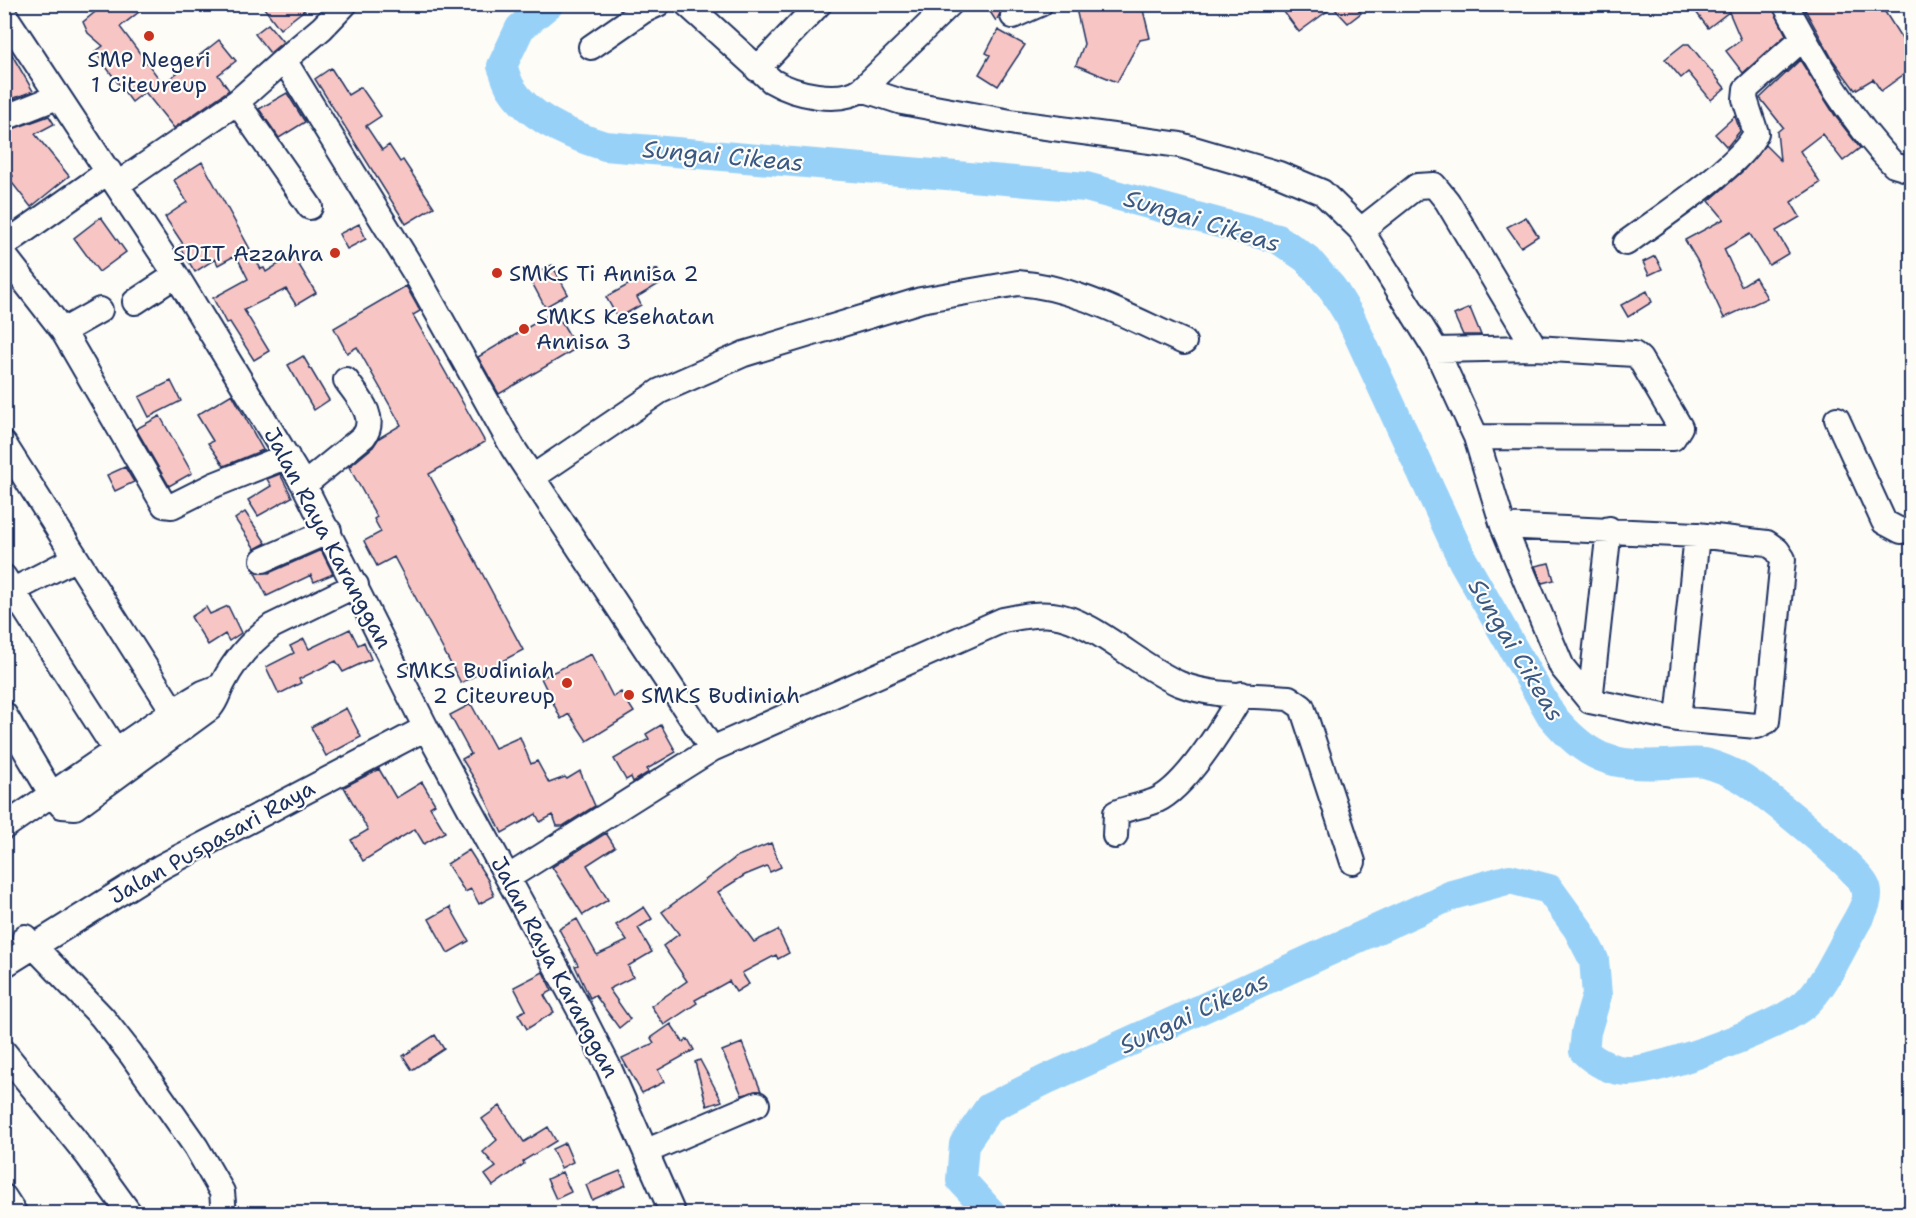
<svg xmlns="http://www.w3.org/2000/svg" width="1916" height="1218" viewBox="0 0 1916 1218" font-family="'Shantell Sans',sans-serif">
  <rect width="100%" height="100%" fill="#fdfcf7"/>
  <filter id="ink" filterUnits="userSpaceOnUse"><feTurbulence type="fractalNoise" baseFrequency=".0167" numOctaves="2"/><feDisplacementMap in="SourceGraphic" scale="12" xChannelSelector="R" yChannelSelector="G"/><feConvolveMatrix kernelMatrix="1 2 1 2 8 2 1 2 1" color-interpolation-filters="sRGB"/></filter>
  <g filter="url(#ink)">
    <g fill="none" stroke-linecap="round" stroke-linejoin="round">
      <path stroke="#98d1f8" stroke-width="30" d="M 549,4 L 520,28 L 502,66 C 505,73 507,82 511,88 C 530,119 572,136 605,146 L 1086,187 L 1278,239 L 1307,259 L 1332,288 L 1350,317 L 1463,561 L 1551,715 C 1587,758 1610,767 1665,764 C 1677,764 1692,761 1705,763 C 1716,766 1733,773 1743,779 C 1766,794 1854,864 1865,886 C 1872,900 1859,916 1853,928 C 1840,950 1824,987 1805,1004 C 1778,1027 1664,1070 1628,1071 C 1612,1071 1595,1062 1584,1051 L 1586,1032 L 1597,995 L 1594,960 L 1578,929 L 1549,889 L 1510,879 L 1452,895 L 1045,1080 L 989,1108 L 964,1144 L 961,1180 L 992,1214"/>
    </g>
    <path fill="#f7c6c4" stroke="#1b2f5e" stroke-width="1.5" d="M 105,4 L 149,4 L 120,27 L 163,84 L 219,40 L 236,61 L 218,75 L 229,90 L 174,128 L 145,92 L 132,102 L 95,52 L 103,46 L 88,33 L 83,22 Z
      M 261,4 L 312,4 L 280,29 Z
      M 985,4 L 1005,4 L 996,21 Z
      M 1075,4 L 1118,4 L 1119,9 L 1124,8 L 1125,10 L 1142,6 L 1150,38 L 1140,40 L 1117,82 L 1076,65 L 1084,44 Z
      M 1278,4 L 1354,4 L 1361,13 L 1348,23 L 1333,7 L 1299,32 Z
      M 1690,4 L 1771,4 L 1786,35 L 1743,73 L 1726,51 L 1741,40 L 1729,12 L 1708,28 Z
      M 1802,4 L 1880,4 L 1911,53 L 1911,69 L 1881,91 L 1873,79 L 1855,90 L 1833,60 Z
      M 268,24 L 283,42 L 270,53 L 255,34 Z
      M 998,30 L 1025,45 L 998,86 L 979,74 L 990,55 L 986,53 Z
      M 4,41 L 33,91 L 4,102 Z
      M 1684,44 L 1689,44 L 1725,88 L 1711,100 L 1688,72 L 1681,78 L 1665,59 Z
      M 1800,60 L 1836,117 L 1860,148 L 1843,161 L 1822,134 L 1800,151 L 1820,183 L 1791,202 L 1800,217 L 1776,231 L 1789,253 L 1769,265 L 1750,234 L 1724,249 L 1741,286 L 1755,277 L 1767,298 L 1724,318 L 1697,260 L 1685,240 L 1724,219 L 1709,201 L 1743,171 L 1765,145 L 1780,160 L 1777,132 L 1783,127 L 1760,98 Z
      M 331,68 L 348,95 L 361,87 L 381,116 L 366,126 L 382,150 L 389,145 L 400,162 L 403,160 L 434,207 L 406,224 L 315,79 Z
      M 287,93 L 305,122 L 279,138 L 259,109 Z
      M 49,116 L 54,124 L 35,134 L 69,176 L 31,207 L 9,179 L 13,176 L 4,162 L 4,132 Z
      M 1735,116 L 1740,131 L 1727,147 L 1715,134 Z
      M 202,162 L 261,269 L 264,268 L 266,272 L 293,255 L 316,293 L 296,305 L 286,289 L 244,310 L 269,351 L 254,360 L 230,322 L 226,323 L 213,298 L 248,279 L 236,255 L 218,265 L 215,259 L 195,272 L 179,246 L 183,244 L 165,217 L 187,202 L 174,180 Z
      M 101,217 L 126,252 L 99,272 L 74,238 Z
      M 1526,217 L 1538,236 L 1521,247 L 1507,227 Z
      M 359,224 L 366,239 L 347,249 L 339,234 Z
      M 1655,256 L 1662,269 L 1649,275 L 1643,262 Z
      M 552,265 L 568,294 L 545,307 L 529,277 Z
      M 657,269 L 664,281 L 637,297 L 641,305 L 618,318 L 606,297 Z
      M 406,286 L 420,311 L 413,315 L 485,442 L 429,474 L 523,650 L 461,683 L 394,557 L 377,566 L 364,541 L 381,532 L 374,519 L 377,517 L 349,467 L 373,447 L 379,438 L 401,425 L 357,347 L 347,353 L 334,328 Z
      M 1647,291 L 1652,302 L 1628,317 L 1621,305 Z
      M 1470,308 L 1481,335 L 1463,335 L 1454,315 Z
      M 555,311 L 577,348 L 499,394 L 478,357 Z
      M 303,356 L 329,400 L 314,410 L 288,365 Z
      M 171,381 L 181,401 L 149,417 L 139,397 Z
      M 232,394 L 263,450 L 224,466 L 208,443 L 213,441 L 197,415 Z
      M 160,416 L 192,473 L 169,486 L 136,429 Z
      M 125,467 L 134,482 L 115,491 L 107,475 Z
      M 280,474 L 292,497 L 258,516 L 248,500 L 271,486 L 267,479 Z
      M 245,512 L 266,543 L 255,549 L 235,519 Z
      M 321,550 L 333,574 L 314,582 L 311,575 L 267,596 L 254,571 L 269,573 Z
      M 1549,563 L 1554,580 L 1542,583 L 1535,566 Z
      M 228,606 L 241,633 L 229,641 L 225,634 L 208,645 L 191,617 L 206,607 L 210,614 Z
      M 350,629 L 358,645 L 364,642 L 371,659 L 343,672 L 336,661 L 299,679 L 301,683 L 279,694 L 266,667 L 294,653 L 290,646 L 304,639 L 309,649 Z
      M 591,654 L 613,697 L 621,692 L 634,712 L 587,741 L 569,714 L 561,719 L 541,678 Z
      M 471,704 L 495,748 L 520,737 L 531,764 L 537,761 L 549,783 L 565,777 L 567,779 L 580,771 L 595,806 L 563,826 L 557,826 L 553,815 L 540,822 L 536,814 L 502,833 L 480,788 L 462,759 L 471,754 L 450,715 Z
      M 346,708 L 361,737 L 326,756 L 311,727 Z
      M 661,725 L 676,752 L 647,769 L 649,772 L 633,782 L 631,777 L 626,780 L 614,759 L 649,739 L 646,734 Z
      M 379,769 L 396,798 L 422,782 L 435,804 L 430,807 L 445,832 L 424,844 L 415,829 L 363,861 L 351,840 L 368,830 L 344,787 Z
      M 606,833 L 615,847 L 587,865 L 608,900 L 583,915 L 552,867 Z
      M 771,843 L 781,867 L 770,872 L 767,866 L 745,875 L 718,892 L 754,942 L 778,930 L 789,953 L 778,959 L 776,955 L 742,973 L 749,984 L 736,992 L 729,981 L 695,1000 L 697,1003 L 664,1025 L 651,1006 L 687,981 L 663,946 L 679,934 L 662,912 L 738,856 Z
      M 469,850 L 488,880 L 494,896 L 479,904 L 471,889 L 465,892 L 447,864 Z
      M 450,907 L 469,941 L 448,953 L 429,919 Z
      M 644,907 L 652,919 L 638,928 L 652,952 L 628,966 L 633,977 L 609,989 L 630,1019 L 619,1028 L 595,995 L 590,998 L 575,966 L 578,965 L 559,929 L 577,919 L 597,955 L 627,941 L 616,925 Z
      M 543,972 L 552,991 L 544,995 L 554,1012 L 527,1029 L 518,1014 L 526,1010 L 514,987 Z
      M 671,1024 L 683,1042 L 688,1039 L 694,1050 L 658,1070 L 664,1082 L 642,1093 L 622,1058 L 654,1043 L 651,1038 Z
      M 435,1035 L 444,1049 L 412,1070 L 403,1056 Z
      M 742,1043 L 761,1091 L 742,1095 L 722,1051 Z
      M 700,1060 L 722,1101 L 707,1106 L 695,1062 Z
      M 500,1106 L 524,1142 L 548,1127 L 556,1141 L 523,1161 L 524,1164 L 493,1186 L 485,1175 L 496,1167 L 483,1152 L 497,1140 L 482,1119 Z
      M 565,1143 L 573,1162 L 561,1168 L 552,1149 Z
      M 620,1171 L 626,1185 L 592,1200 L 586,1185 Z
      M 562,1172 L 571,1192 L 556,1199 L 547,1179 Z"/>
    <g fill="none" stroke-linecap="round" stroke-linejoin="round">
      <defs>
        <path id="minor" d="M 687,4 L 772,81 C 794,94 839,105 862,89 L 950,4
          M 1785,4 C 1816,61 1849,119 1894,165 L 1904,168 L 1912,167
          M 4,14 L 176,275 L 304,485 L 426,728 L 578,1007 L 608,1066 L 673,1214
          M 1013,16 L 1040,4
          M 591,47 L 643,11 L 658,4
          M 284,60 L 322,28 L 345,4
          M 757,69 L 819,4
          M 862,89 L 902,102 L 1016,123 L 1180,145 L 1279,174 L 1322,192 L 1361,230 L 1436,350 L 1476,437 L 1673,438 L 1680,427 L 1640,359 L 1634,354 L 1535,348
          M 237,102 L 310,207
          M 4,118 L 57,97
          M 118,184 L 237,102 L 284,60 L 418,278 L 513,448 L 712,749
          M 1361,230 L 1417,186 L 1434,185 L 1447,201 L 1535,348 L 1436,350
          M 1626,243 C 1658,219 1741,166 1756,133 L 1745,99 L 1746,89 L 1802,39
          M 4,245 L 109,171
          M 4,255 L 63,331 L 164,505 L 172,506 L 214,485 L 287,456
          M 135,302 L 176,275
          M 63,331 L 100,310
          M 1837,419 L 1884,522 L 1901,531 L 1912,529
          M 1476,437 L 1503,526 L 1562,667 L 1590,701 L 1678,719 L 1757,726 L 1767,721 L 1783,559 L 1777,550 L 1767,543 L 1697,535 L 1503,526
          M 4,444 L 173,711
          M 533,477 L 660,391 L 744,354 L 921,300 L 1018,283 C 1076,287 1132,319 1184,342
          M 304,485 L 364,436 C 378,417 357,396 346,380
          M 263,560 L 329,531
          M 4,577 L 116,751
          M 4,595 L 76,558
          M 1590,701 L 1609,529
          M 4,714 L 52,795 L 62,806 L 75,807 L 210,708 C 217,700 218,692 223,683 C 235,659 250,642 272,626 L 356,585
          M 1678,719 L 1697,535
          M 4,827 L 173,711 L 203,693 L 221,686
          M 1115,836 L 1116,813 C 1130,806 1148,806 1161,798 C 1190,781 1225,723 1242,694
          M 509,877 L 712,749 L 1003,620 C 1019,617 1035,613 1052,615 C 1092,619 1141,668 1180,684 C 1213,697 1254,695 1289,698 L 1302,707 L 1353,862
          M 25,937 L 102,1017 L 131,1054 L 196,1147 L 222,1192 L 224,1214
          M 4,965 L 161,867 L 426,728
          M 4,1052 L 88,1156 L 130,1214
          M 647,1151 L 757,1104
          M 4,1197 L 15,1214"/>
      </defs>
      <use href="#minor" stroke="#1b2f5e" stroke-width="28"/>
      <use href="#minor" stroke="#fdfcf7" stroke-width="24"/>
    </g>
  </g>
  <g fill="#c8321e" stroke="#fdfcf7" stroke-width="2">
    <circle cx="149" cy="36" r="6"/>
    <circle cx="335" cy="253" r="6"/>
    <circle cx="497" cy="273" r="6"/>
    <circle cx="524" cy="329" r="6"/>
    <circle cx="567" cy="683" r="6"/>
    <circle cx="629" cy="695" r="6"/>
  </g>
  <g text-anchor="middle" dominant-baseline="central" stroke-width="4.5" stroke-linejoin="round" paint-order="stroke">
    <g font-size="22" fill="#1b2f5e" stroke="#fdfcf7" text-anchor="start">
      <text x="149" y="59" text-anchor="middle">SMP Negeri<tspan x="149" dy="25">1 Citeureup</tspan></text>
      <text x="323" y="253" text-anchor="end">SDIT Azzahra</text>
      <text x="509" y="273">SMKS Ti Annisa 2</text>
      <text x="536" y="316">SMKS Kesehatan<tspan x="536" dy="25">Annisa 3</tspan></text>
      <text x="555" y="670" text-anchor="end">SMKS Budiniah<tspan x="555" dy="25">2 Citeureup</tspan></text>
      <text x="641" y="695">SMKS Budiniah</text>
    </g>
    <g font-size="22" fill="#1b2f5e" stroke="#fdfcf7">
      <text transform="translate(328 538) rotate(62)">Jalan Raya Karanggan</text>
      <text transform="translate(212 842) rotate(-29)">Jalan Puspasari Raya</text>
      <text transform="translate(555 967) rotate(62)">Jalan Raya Karanggan</text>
    </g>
    <g font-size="24" font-style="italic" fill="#3a5884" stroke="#fdfcf7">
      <text transform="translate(723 156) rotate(5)">Sungai Cikeas</text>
      <text transform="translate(1202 221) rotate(17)">Sungai Cikeas</text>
      <text transform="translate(1516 650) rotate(59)">Sungai Cikeas</text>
      <text transform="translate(1194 1013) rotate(-25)">Sungai Cikeas</text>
    </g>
  </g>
  <rect width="1916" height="1218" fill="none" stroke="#fdfcf7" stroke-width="24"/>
  <rect x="12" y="12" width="1892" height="1194" fill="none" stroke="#1b2f5e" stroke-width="2" filter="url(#ink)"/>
</svg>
